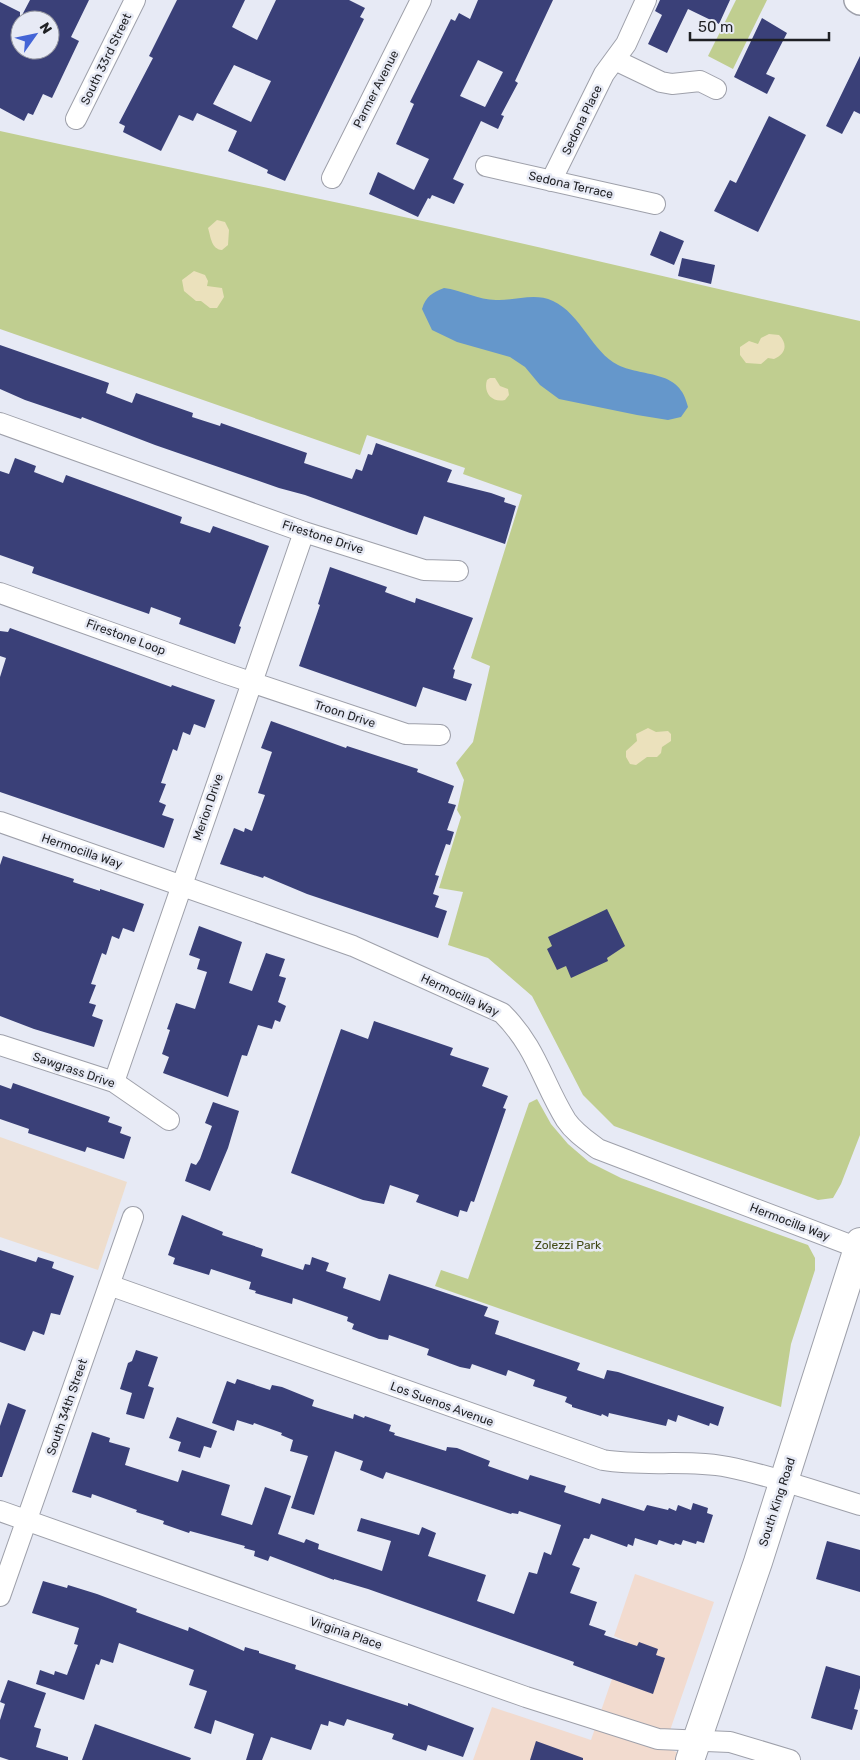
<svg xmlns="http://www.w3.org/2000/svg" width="860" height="1760" viewBox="0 0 860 1760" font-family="Rubik,sans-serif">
  <rect width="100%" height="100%" fill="#e7eaf5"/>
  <path fill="#f2dbcf" d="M 635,1574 L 714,1602 L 664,1748 L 702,1760 L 473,1760 L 492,1707 L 591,1740 L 625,1641 L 614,1636 Z"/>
  <path fill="#edc" d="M 0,1137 L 127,1182 L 98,1270 L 0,1237 Z"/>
  <path fill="#c0ce90" d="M 736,0 L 767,0 L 733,69 L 708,56 Z
    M 0,131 C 150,164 300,194 450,227 C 587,258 723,291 860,321 L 860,1135 L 841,1184 L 833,1198 L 818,1200 L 614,1126 L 583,1095 L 532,996 L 488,958 L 448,945 L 463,892 L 439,888 L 461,817 L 457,810 L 464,780 L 456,763 L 473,742 L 490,666 L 471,658 L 522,495 L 463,474 L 465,468 L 367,435 L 360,455 L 0,329 Z
    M 537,1099 L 551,1124 L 568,1144 L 589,1162 L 621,1178 L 808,1245 L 815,1258 L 815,1270 L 791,1344 L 781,1407 L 435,1286 L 441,1270 L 468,1279 L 529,1103 Z"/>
  <path fill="#ebe1bc" d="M 217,220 L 225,222 L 229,230 L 228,245 L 222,250 C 211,249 211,237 208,228 Z
    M 194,271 L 205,275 L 208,281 L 207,286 L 222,288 L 224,297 L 217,308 L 210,308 L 201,301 L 196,301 L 184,291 L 182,280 Z
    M 769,334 L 779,335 C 788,344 786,354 774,359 L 768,358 L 761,364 L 746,363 L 740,355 L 740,347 L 749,341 L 758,344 L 761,338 Z
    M 490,378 L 495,378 L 500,386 L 508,389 L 509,395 L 505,400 C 492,403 483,393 487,380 Z
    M 648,728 L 656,732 L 668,731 L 671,734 L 671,741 L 662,747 L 661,753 L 657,757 L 647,757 L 636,765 L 630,764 L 626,757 L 626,751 L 637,741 L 636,734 Z"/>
  <path fill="#6597cb" d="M 444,288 C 461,290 479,300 496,300 C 515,301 534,292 553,301 C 581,314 592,352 618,365 C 646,378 680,369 688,407 L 681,417 L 668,420 L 637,415 L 559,399 L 540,385 L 525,367 L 510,357 L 457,342 L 432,330 L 422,309 C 426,296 432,293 444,288 Z"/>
  <path fill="#3a4078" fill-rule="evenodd" d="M 30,0 L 89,0 L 71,37 L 79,41 L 52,98 L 43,94 L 33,115 L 28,113 L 24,121 L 0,108 L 0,2 L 20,12 L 20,19 ZM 20,20 L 50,20 L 50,50 L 20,50 Z
    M 177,0 L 245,0 L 232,27 L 257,40 L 276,0 L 349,0 L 365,8 L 360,17 L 364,19 L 285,181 L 267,173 L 268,170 L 228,151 L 237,131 L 197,113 L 193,121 L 179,115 L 161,151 L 123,132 L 125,126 L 119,123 L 153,58 L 149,56 ZM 234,65 L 271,81 L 251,122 L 213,104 Z
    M 478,0 L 553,0 L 515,81 L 518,83 L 501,115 L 504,116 L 498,129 L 481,121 L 453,179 L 464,184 L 454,204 L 432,195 L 430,199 L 428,198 L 418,217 L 369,194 L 378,172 L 414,190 L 429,159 L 396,144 L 414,104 L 410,102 L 451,19 L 455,21 L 459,13 L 470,19 ZM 478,60 L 503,72 L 485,107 L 460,96 Z
    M 660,0 L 730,0 L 719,24 L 688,9 L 667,53 L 648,44 L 662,15 L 655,11 Z
    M 762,18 L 787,33 L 766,74 L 775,78 L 767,94 L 734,77 Z
    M 860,56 L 860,114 L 854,111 L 842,134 L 826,126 Z
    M 769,116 L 806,135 L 758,232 L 714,211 L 730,180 L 736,183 Z
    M 660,231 L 684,241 L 674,265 L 650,255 Z
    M 682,258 L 715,265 L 711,284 L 678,276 Z
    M 0,345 L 109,383 L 106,393 L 132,403 L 136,393 L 193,413 L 192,417 L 220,426 L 221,423 L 307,453 L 304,463 L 352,479 L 356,469 L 362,471 L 368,454 L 372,455 L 376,443 L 452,470 L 447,482 L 491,493 L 505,498 L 504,502 L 516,506 L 505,544 L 424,516 L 417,535 L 410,533 L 305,495 L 279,488 L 155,445 L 82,417 L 81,419 L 25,400 L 0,389 Z
    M 15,458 L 36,466 L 34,472 L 63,483 L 66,475 L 182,517 L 180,523 L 210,533 L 213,526 L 269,546 L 239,626 L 241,627 L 235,644 L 179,624 L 181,618 L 151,607 L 149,614 L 32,573 L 34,567 L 0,555 L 0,471 L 9,474 Z
    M 330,567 L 387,587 L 385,592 L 415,603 L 416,598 L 473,618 L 453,669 L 455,670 L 453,678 L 472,684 L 466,701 L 423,687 L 416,707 L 299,666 L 320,605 L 318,604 Z
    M 10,628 L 171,687 L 172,685 L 215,700 L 205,728 L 194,724 L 190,735 L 183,732 L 177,751 L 173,749 L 161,783 L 166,784 L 159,802 L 166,805 L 162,815 L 174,819 L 164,848 L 0,792 L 0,677 L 6,658 L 0,656 L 0,631 L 8,632 Z
    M 271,721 L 346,748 L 347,746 L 418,769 L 417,772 L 454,786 L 448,803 L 456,805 L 447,830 L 454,832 L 450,845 L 446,844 L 435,875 L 439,876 L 433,894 L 439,896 L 435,907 L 447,911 L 438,938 L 307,894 L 264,876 L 263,878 L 220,864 L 234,828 L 244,832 L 245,828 L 252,831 L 265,795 L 258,793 L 272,752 L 261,748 Z
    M 3,856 L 74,879 L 73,882 L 100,891 L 100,889 L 144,904 L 134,932 L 123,928 L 119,939 L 112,936 L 106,955 L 102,953 L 91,984 L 96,985 L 89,1003 L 96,1005 L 92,1016 L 103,1020 L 94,1047 L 34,1029 L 0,1016 L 0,865 Z
    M 607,909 L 625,946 L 607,958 L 608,961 L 571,978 L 566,966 L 557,970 L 547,949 L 552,946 L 548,937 Z
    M 199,926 L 242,942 L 229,983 L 252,991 L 266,953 L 285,959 L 279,976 L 286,978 L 278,1002 L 286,1006 L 280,1022 L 275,1020 L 272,1029 L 258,1025 L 247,1056 L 242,1055 L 228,1097 L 163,1073 L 169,1057 L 162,1054 L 170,1030 L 167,1029 L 176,1003 L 195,1009 L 207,972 L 197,969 L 200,959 L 189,955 Z
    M 374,1021 L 453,1048 L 450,1055 L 489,1068 L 482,1086 L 508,1096 L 503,1108 L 506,1109 L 474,1202 L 471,1201 L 467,1212 L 460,1210 L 458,1217 L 416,1202 L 419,1195 L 390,1185 L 384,1204 L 363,1200 L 291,1173 L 341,1029 L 368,1039 Z
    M 13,1083 L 110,1117 L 108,1122 L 122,1127 L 120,1133 L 131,1137 L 124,1159 L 87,1147 L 85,1152 L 28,1133 L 29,1129 L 0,1119 L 0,1085 L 11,1089 Z
    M 213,1102 L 239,1111 L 228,1148 L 210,1191 L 185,1181 L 191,1163 L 196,1165 L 200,1159 L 212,1126 L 205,1123 Z
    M 182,1215 L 223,1232 L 222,1235 L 263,1249 L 261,1256 L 303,1270 L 305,1264 L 310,1265 L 312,1257 L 329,1263 L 326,1271 L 346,1278 L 343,1288 L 380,1301 L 389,1274 L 488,1307 L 484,1316 L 499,1321 L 495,1334 L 580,1363 L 577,1370 L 604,1379 L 607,1370 L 618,1372 L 724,1407 L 718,1426 L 710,1423 L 709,1426 L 678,1415 L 676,1422 L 668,1419 L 666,1426 L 609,1413 L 608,1417 L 602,1414 L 601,1416 L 572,1407 L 572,1405 L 565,1402 L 567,1397 L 533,1386 L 535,1380 L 508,1370 L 506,1376 L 472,1364 L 470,1369 L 460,1367 L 427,1355 L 429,1349 L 389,1335 L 388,1340 L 379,1339 L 352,1329 L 354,1324 L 347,1321 L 348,1317 L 293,1298 L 292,1304 L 255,1293 L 256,1291 L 249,1289 L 251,1282 L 211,1269 L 209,1275 L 173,1264 L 175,1258 L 168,1255 Z
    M 0,1250 L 36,1262 L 38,1257 L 54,1262 L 52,1268 L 74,1276 L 60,1315 L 51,1313 L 44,1335 L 33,1331 L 25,1351 L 0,1342 Z
    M 136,1350 L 158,1357 L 148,1386 L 154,1388 L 144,1419 L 126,1414 L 132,1393 L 120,1389 L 128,1363 L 132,1361 Z
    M 237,1379 L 270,1390 L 272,1385 L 282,1387 L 314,1400 L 312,1406 L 353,1419 L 354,1414 L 364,1418 L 365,1416 L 391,1425 L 389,1431 L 395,1433 L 394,1435 L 446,1451 L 447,1447 L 457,1448 L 490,1461 L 488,1466 L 528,1480 L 530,1475 L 566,1486 L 564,1492 L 600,1504 L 602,1498 L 644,1511 L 647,1505 L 668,1510 L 669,1508 L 676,1511 L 678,1505 L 691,1510 L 693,1503 L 708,1508 L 707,1513 L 713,1515 L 704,1543 L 697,1541 L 696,1544 L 683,1540 L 681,1545 L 675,1543 L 674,1545 L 659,1540 L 657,1545 L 635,1538 L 633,1546 L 628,1544 L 627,1547 L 591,1534 L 589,1539 L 584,1538 L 572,1565 L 580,1568 L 570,1593 L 597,1602 L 589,1625 L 606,1631 L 604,1635 L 637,1646 L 639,1642 L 658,1649 L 656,1655 L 665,1658 L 653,1694 L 573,1665 L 574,1662 L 368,1589 L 334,1579 L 334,1580 L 270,1556 L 268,1561 L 254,1556 L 255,1551 L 244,1548 L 245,1546 L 190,1531 L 189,1533 L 163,1524 L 164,1521 L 136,1512 L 137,1510 L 92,1494 L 91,1498 L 72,1492 L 92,1432 L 110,1438 L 109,1442 L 130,1448 L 125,1465 L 178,1482 L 182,1470 L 230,1485 L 221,1515 L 252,1525 L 265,1487 L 291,1496 L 278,1534 L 304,1543 L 306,1539 L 319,1544 L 318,1549 L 382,1571 L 391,1541 L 357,1531 L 361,1518 L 419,1535 L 422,1527 L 436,1533 L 428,1556 L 486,1575 L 477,1601 L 514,1614 L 529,1572 L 537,1574 L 544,1552 L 551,1555 L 561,1525 L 519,1511 L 518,1514 L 512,1513 L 511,1514 L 386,1472 L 383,1479 L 360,1470 L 363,1461 L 335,1451 L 314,1515 L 291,1508 L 308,1456 L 290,1451 L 293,1440 L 281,1435 L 282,1433 L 254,1423 L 253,1425 L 237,1420 L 234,1431 L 212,1423 L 227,1381 L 235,1384 Z
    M 8,1403 L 26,1410 L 2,1477 L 0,1477 L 0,1426 Z
    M 177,1417 L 217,1431 L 211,1448 L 204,1446 L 200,1458 L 178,1451 L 181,1442 L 169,1438 Z
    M 827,1541 L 860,1550 L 860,1592 L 816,1579 Z
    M 43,1581 L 67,1588 L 68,1585 L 97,1594 L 137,1609 L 136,1612 L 188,1631 L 189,1627 L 244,1651 L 245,1647 L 259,1651 L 259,1653 L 296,1665 L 295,1669 L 408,1706 L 408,1703 L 474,1728 L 463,1757 L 428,1745 L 426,1751 L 392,1739 L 394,1734 L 347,1719 L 344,1726 L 329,1721 L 328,1726 L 321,1724 L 311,1750 L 271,1737 L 262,1760 L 246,1760 L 254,1734 L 215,1720 L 211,1734 L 194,1728 L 207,1691 L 189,1685 L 194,1670 L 119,1643 L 113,1663 L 101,1659 L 99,1665 L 96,1664 L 84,1700 L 36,1684 L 40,1670 L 54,1675 L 55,1671 L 67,1675 L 78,1645 L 74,1644 L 79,1628 L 32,1613 Z
    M 826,1666 L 860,1676 L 860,1688 L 854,1709 L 858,1710 L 852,1730 L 811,1718 Z
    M 8,1680 L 46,1693 L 34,1727 L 41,1729 L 36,1747 L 68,1757 L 68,1760 L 9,1760 L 0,1757 L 0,1720 L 5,1704 L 0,1702 Z
    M 95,1724 L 191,1758 L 190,1760 L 82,1760 Z
    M 536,1741 L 583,1758 L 583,1760 L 530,1760 Z"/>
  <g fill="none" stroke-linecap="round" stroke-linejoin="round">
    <defs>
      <path id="minor" d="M 615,60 L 661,82 L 672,84 L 700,81 L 716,89
        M 76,119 L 135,0
        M 486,166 L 655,204
        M 332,178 L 421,0
        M 551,181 L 604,74 L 626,44 L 646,0
        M 0,423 L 304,532 L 424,570 L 458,571
        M 0,593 L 224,673 L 406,734 L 440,735
        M 0,822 L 353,946 L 502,1013 C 537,1048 542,1081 566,1120 C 574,1132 586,1140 598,1149 L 858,1248
        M 0,1045 L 114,1082 L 169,1120
        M 114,1082 L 304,532
        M 109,1285 L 603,1460 C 645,1467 687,1459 728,1467 C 773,1476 817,1492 860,1505
        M 0,1511 L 526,1697 L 658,1739 L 730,1742 L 790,1760
        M 0,1596 L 133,1217"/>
      <path id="tertiary" d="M 857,0 L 860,2"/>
      <path id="primary" d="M 690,1760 L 758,1562 L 860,1242"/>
    </defs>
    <use href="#minor" stroke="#9ea0aa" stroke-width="22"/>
    <use href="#tertiary" stroke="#9ea0aa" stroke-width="28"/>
    <use href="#primary" stroke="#9ea0aa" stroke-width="30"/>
    <use href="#minor" stroke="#fff" stroke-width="20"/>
    <use href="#tertiary" stroke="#fff" stroke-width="25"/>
    <use href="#primary" stroke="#fff" stroke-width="28"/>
  </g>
  <g text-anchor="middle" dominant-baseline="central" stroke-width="5" stroke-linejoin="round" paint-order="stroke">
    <g font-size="12" fill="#1f2024" stroke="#e7eaf5">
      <text transform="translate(106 59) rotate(-64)">South 33rd Street</text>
      <text transform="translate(376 89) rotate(-63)">Parmer Avenue</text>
      <text transform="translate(582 120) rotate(-64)">Sedona Place</text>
      <text transform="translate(571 185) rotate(13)">Sedona Terrace</text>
      <text transform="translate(323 537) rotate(18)">Firestone Drive</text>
      <text transform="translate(126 637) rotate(20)">Firestone Loop</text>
      <text transform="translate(345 714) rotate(18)">Troon Drive</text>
      <text transform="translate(208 807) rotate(-71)">Merion Drive</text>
      <text transform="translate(82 851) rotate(19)">Hermocilla Way</text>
      <text transform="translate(460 995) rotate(25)">Hermocilla Way</text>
      <text transform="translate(74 1070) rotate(19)">Sawgrass Drive</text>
      <text transform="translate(790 1222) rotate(21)">Hermocilla Way</text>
      <text transform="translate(442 1404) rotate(20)">Los Suenos Avenue</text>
      <text transform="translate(67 1407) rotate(-71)">South 34th Street</text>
      <text transform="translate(777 1502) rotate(-72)">South King Road</text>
      <text transform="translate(346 1633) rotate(19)">Virginia Place</text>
    </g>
    <g font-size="12" fill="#424b17" stroke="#e7eaf5">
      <text x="568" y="1245">Zolezzi Park</text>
    </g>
  </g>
  <g transform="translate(35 35) rotate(57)"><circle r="24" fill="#e7eaf5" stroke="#9799a1"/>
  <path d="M0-4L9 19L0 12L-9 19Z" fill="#4364d6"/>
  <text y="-8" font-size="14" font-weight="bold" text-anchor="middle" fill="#1f2024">N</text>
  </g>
  <path d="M690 32v8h139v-8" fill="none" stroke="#1f2024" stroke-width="2.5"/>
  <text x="698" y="32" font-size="15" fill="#1f2024" stroke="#e7eaf5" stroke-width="4" paint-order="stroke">50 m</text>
</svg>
